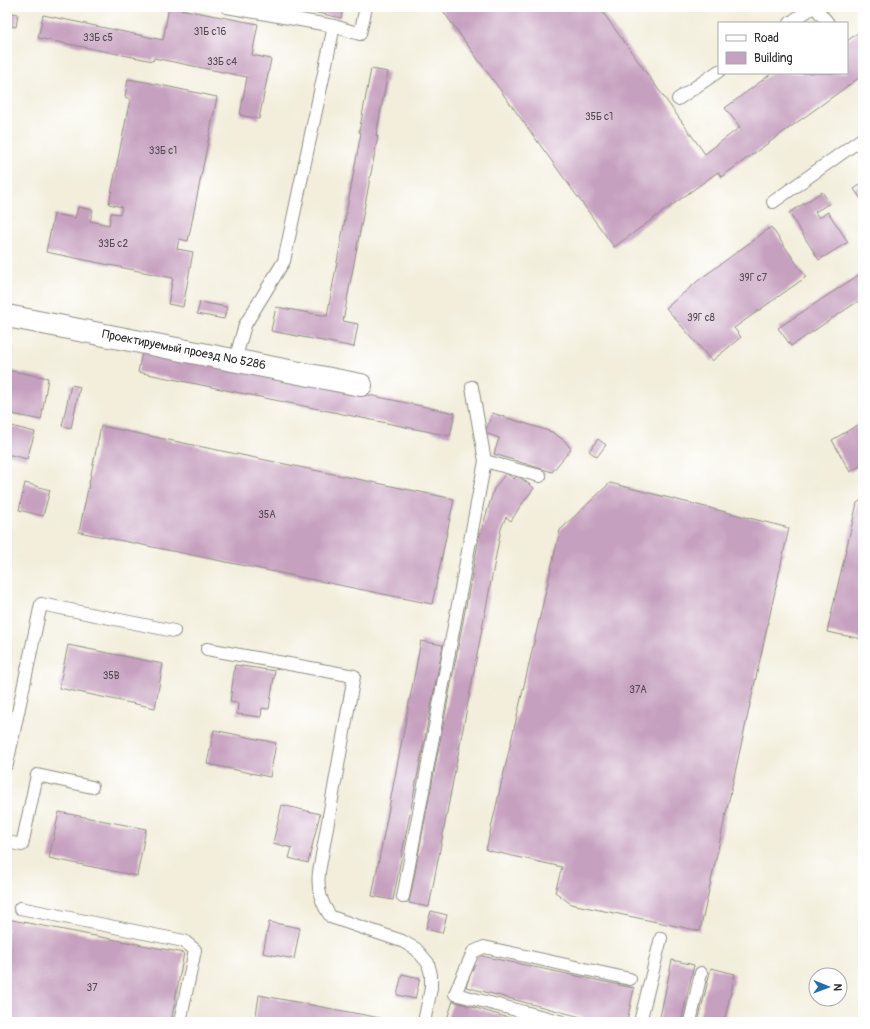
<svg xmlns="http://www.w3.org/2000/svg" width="870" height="1029" viewBox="0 0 870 1029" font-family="Pangolin,sans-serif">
  <rect width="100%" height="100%" fill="#fff"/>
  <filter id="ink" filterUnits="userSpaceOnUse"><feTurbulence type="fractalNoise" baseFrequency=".025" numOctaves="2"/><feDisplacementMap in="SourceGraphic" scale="8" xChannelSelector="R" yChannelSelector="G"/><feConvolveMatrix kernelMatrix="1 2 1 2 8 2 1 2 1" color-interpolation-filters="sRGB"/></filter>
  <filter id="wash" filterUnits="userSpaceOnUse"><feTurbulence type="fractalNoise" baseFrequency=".012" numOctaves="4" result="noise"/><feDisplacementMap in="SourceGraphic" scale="16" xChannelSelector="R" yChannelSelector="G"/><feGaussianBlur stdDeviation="0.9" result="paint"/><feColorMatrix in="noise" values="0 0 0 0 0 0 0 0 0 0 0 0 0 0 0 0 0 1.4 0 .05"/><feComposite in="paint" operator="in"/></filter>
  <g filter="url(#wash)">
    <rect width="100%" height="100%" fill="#f2eedb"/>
    <g id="blocks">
      <path fill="#c6a0bf" d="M 169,7 L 258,24 L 252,55 L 271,59 L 259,119 L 240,115 L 247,77 L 154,58 L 153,61 L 38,38 L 43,15 L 163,40 Z
        M 289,7 L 343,7 L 341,18 Z
        M 440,7 L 599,7 L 705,154 L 740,127 L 725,108 L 772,73 L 847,73 L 847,41 L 863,29 L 863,75 L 721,177 L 718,172 L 614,247 Z
        M 7,12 L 18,14 L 16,27 L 7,25 Z
        M 371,69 L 388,72 L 376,136 L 378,136 L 343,321 L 358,324 L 354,347 L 271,331 L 276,307 L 327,316 L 361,133 L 359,132 Z
        M 128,79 L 146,82 L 217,97 L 188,241 L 179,239 L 177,249 L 193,252 L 183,307 L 168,304 L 173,278 L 46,252 L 54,214 L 75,218 L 78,207 L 93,210 L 90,221 L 109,225 L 111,213 L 120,214 L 122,207 L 109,204 L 130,99 L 125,97 Z
        M 863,183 L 863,202 L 854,189 Z
        M 822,192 L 830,203 L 815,212 L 819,218 L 828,212 L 848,242 L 819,260 L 789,213 Z
        M 771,227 L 806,277 L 734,328 L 741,337 L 712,361 L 666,308 L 699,280 Z
        M 863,272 L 863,298 L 791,346 L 778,328 Z
        M 200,302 L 227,307 L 224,319 L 197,314 Z
        M 143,348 L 455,413 L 450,436 L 138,372 Z
        M 7,370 L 48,378 L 41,420 L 7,413 Z
        M 71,385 L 80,387 L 71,428 L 62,426 Z
        M 492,413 L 552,432 L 565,441 L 571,449 L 552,472 L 494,454 L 499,438 L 485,433 Z
        M 863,422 L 863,464 L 850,472 L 832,440 Z
        M 7,425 L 35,432 L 27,459 L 7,454 Z
        M 101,426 L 454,499 L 432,604 L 79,532 Z
        M 598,439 L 606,445 L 597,457 L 589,451 Z
        M 506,473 L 514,479 L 517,475 L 534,488 L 519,508 L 511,521 L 506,517 L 501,529 L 429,907 L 409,903 L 479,538 L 494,489 Z
        M 25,483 L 50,490 L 43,516 L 19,510 Z
        M 610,483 L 789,528 L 700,931 L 571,904 L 555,892 L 562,867 L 486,850 L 560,530 Z
        M 863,499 L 863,639 L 827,632 L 857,503 Z
        M 421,641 L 443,645 L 393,900 L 372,896 Z
        M 68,645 L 163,664 L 155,708 L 59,688 Z
        M 235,665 L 275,671 L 269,709 L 262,708 L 261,717 L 237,714 L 238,703 L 230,702 Z
        M 214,730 L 276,743 L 270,777 L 207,764 Z
        M 282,805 L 320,814 L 308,863 L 289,858 L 292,848 L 273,843 Z
        M 59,812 L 146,829 L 137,876 L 49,858 Z
        M 431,911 L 447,915 L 442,933 L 426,929 Z
        M 7,919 L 184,953 L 171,1022 L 7,1022 Z
        M 269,922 L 300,928 L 294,959 L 263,953 Z
        M 477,955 L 634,988 L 627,1022 L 600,1022 L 466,987 Z
        M 672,960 L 694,965 L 681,1022 L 659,1022 Z
        M 711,968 L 735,974 L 724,1022 L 698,1022 Z
        M 402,974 L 420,978 L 415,999 L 397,995 Z
        M 259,995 L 396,1021 L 396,1022 L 255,1022 Z
        M 453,1001 L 522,1022 L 446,1022 Z"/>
    </g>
  </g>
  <g filter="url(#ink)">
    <use href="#blocks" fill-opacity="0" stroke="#8e8c83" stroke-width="1"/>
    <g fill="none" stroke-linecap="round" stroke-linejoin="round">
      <defs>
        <path id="lane" d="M 227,7 L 334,26
          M 815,7 L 828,23
          M 790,23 L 813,7
          M 678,99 L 719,71
          M 773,202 L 863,138
          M 235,360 L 245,325 L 284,261 L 334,26 L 360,34 L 366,7
          M 485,461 L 540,476
          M 207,649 L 354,676 L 319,872 C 317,890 321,903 331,917 L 402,941 L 416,949 L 428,963 L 431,975 L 431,988 L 424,1022
          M 7,764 L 41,604 L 174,631
          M 7,842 L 22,845 L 37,775 L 92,787
          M 403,897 L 485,461 L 472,387
          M 20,908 L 184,941 L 195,950 L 180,1022
          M 563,1022 L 455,994 L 473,952 L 484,947 L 630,979
          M 640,1022 L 661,938
          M 690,1022 L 701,973"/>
        <path id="street" d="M 7,316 L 361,385"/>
      </defs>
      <use href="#lane" stroke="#8e8c83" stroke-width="14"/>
      <use href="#street" stroke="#8e8c83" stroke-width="24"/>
      <use href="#lane" stroke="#fff" stroke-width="12"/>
      <use href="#street" stroke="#fff" stroke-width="22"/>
    </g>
  </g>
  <g text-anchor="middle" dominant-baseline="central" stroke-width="3.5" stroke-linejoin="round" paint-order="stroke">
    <g font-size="10" fill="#524850">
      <text x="210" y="32">31Б с16</text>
      <text x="98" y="38">33Б с5</text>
      <text x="222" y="62">33Б с4</text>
      <text x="599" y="117">35Б с1</text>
      <text x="163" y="151">33Б с1</text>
      <text x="113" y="244">33Б с2</text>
      <text x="753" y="278">39Г с7</text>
      <text x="701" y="318">39Г с8</text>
      <text x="267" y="515">35А</text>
      <text x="111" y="676">35В</text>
      <text x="638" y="690">37А</text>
      <text x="92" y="988">37</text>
    </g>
    <g font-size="12" fill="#2b2b2b" stroke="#fff">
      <text transform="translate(184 350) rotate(11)">Проектируемый проезд № 5286</text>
    </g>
  </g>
  <rect width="870" height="1029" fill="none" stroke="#fff" stroke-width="24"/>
  <rect x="718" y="22" width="130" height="52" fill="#ffffff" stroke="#aaaaaa"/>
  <rect x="726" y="35" width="20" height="6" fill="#ffffff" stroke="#aaaaaa"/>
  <text x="754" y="42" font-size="12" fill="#2b2b2b">Road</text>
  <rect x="726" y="52" width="20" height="12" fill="#c6a0bf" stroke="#aaaaaa"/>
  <text x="754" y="62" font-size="12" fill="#2b2b2b">Building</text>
  <g transform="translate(828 987) rotate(91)"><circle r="19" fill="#ffffff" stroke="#aaaaaa"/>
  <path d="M0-3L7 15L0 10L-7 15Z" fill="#1f6fb2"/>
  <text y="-6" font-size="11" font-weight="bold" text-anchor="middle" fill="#2b2b2b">N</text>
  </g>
</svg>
